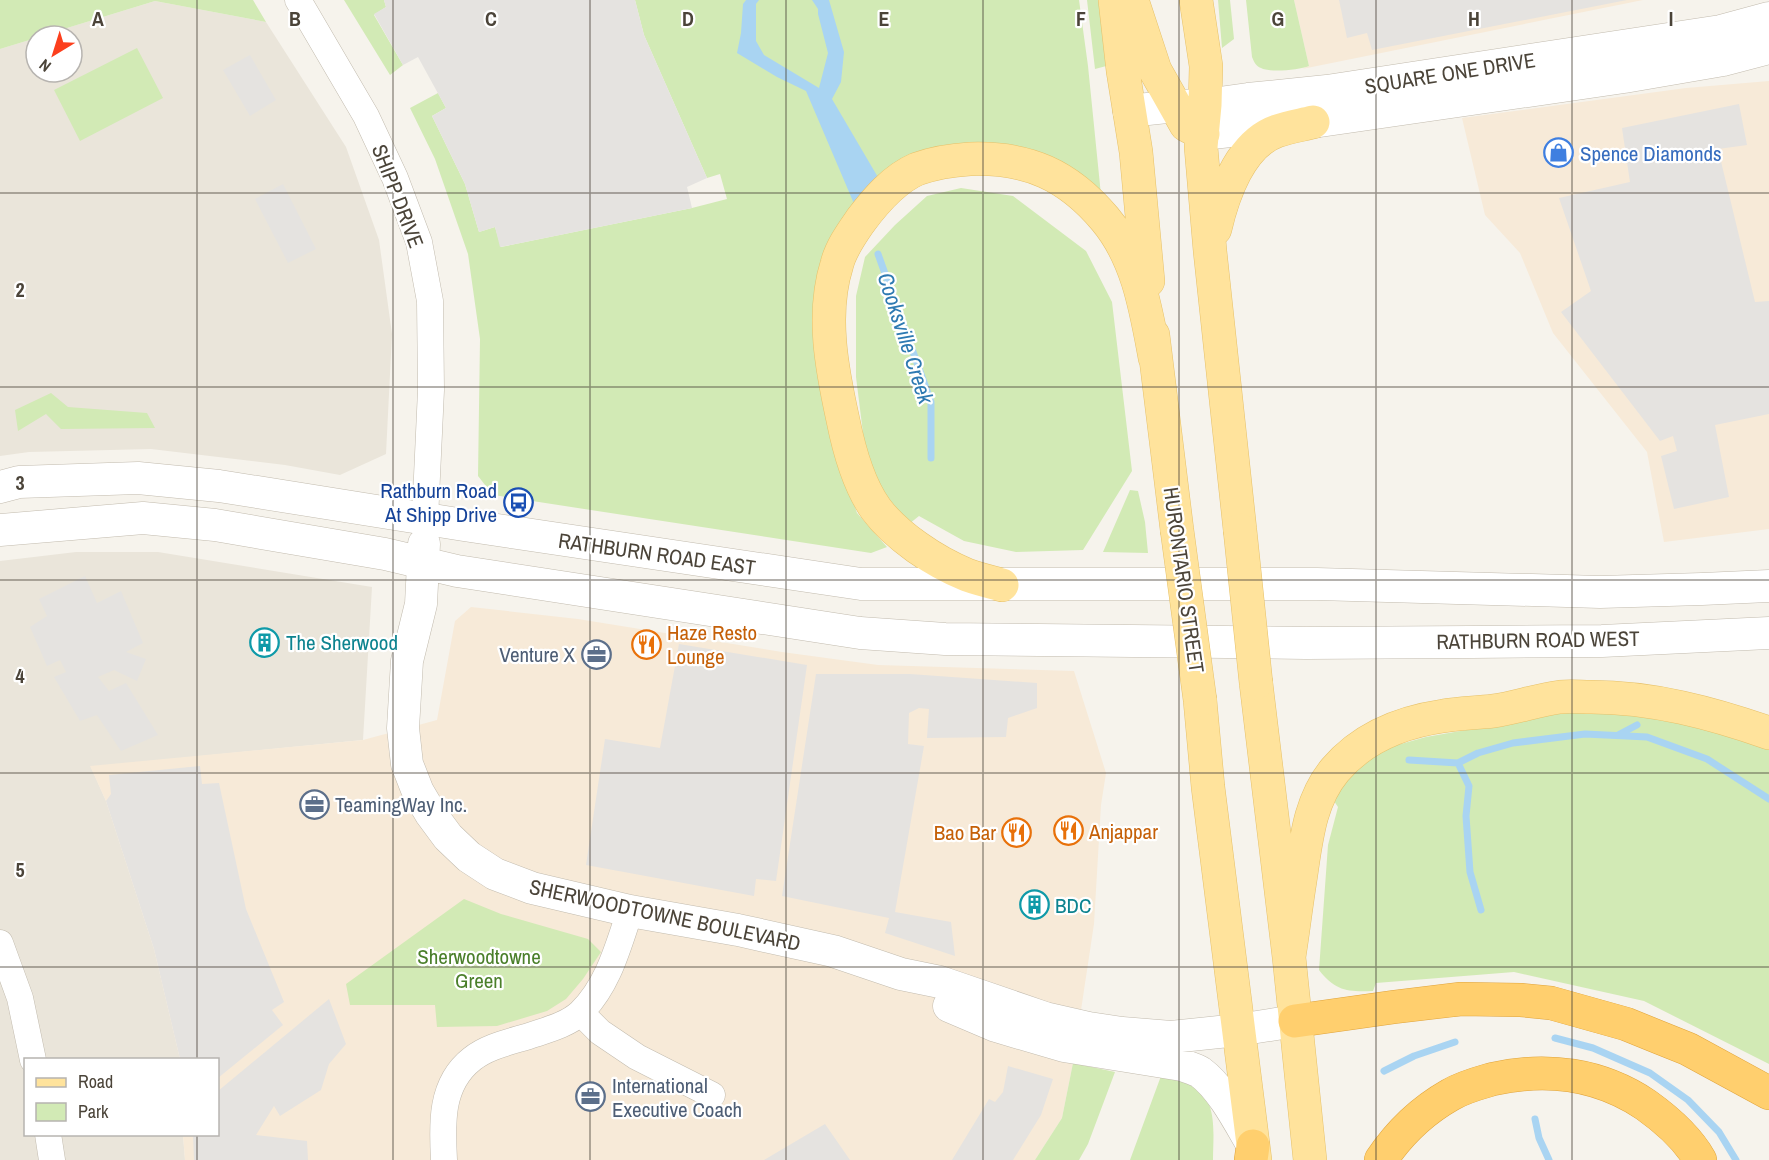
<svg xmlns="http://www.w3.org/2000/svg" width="1769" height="1160" viewBox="0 0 1769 1160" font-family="'Archivo Narrow',sans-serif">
  <rect width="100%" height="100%" fill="#f6f3ec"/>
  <path fill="#eae5da" d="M 155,1 L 266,22 L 346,147 L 379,240 L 392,334 L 386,454 L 340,475 L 285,465 L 151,449 L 29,452 L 0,456 L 0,49 L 36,38 L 36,72 L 72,72 L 72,36 L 41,36 Z
    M 76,552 L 158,552 L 372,587 L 363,740 L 91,767 L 106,801 L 154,949 L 180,1059 L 26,1060 L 26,1134 L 183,1135 L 185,1160 L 0,1160 L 0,561 Z"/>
  <path fill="#f7ead8" d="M 1294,0 L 1643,0 L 1302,69 L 1309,66 Z
    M 1769,81 L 1769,529 L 1664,542 L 1647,452 L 1553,333 L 1520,253 L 1485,215 L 1462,118 L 1686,88 Z
    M 471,607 L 578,619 L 782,652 L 878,665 L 1074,671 L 1106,773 L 1101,805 L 1094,924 L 1073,1063 L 1062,1118 L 1035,1160 L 185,1160 L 183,1135 L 218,1134 L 218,1060 L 180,1059 L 154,949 L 106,801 L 90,766 L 363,740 L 437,720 L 455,621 Z"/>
  <path fill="#d2eab5" d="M 0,0 L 253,0 L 266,22 L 155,1 L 41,36 L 36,36 L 36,38 L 0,49 Z
    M 344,0 L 384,0 L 386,7 L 374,15 L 403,65 L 390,75 Z
    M 635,0 L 1079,0 L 1088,66 L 1101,195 L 987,148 L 846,215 L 830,432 L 857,513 L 887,547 L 871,553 L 493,495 L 478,476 L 480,339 L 468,254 L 435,159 L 410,108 L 438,93 L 446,108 L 432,116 L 465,184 L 479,232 L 495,227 L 501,247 L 692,208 L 727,199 L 720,174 L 707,178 L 644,35 Z
    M 1087,0 L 1102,0 L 1110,65 L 1095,69 Z
    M 1218,0 L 1230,0 L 1234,39 L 1222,48 Z
    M 1246,0 L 1294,0 L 1309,66 C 1299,70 1270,73 1261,68 C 1256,66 1254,62 1252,57 Z
    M 137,48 L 163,98 L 80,141 L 54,90 Z
    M 961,188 L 1013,196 L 1086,251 L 1112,302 L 1132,471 L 1083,550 L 1016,552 L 964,541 L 919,516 L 909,524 L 884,493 L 867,465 L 856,377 L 856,296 L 865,257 L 895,225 L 927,196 Z
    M 51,393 L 68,407 L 147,413 L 155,428 L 61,429 L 46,414 L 18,431 L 15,410 Z
    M 1130,490 L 1138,491 L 1145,522 L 1148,553 L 1103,552 Z
    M 1569,712 L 1648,713 L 1769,747 L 1769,1064 L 1644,1001 L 1514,972 L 1376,983 L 1373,991 C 1348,992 1335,991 1319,970 L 1328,845 L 1338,807 L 1332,798 L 1350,774 L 1383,749 L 1426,737 Z
    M 464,899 L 501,914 L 588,939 L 601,952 L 583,979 L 566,999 L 547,1011 L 497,1026 L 437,1027 L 435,1005 L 350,1005 L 346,984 Z
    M 1073,1063 L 1115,1072 L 1088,1144 L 1079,1160 L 1035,1160 L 1062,1118 Z
    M 1161,1076 C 1169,1078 1182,1077 1189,1081 C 1219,1098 1213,1132 1213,1160 L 1130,1160 Z"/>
  <path fill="#e5e3e0" d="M 384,0 L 635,0 L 644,35 L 707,178 L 687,187 L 692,208 L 500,247 L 495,227 L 479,232 L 465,184 L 432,116 L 446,108 L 418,57 L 403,65 L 374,14 L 386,7 Z
    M 1339,0 L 1627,0 L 1372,50 L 1367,33 L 1347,38 Z
    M 250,55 L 276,100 L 250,116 L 223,70 Z
    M 1739,104 L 1747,145 L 1718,149 L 1755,302 L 1769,301 L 1769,414 L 1715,425 L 1729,497 L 1674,509 L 1661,456 L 1677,451 L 1673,436 L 1660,441 L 1561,312 L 1591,291 L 1559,198 L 1630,182 L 1622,128 Z
    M 283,184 L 316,249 L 288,263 L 255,199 Z
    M 85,576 L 97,603 L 121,591 L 143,643 L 126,652 L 146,659 L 137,681 L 114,670 L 98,677 L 109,691 L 126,683 L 158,735 L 121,751 L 97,715 L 80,721 L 54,677 L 66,672 L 60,660 L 47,666 L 30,627 L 47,616 L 39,599 Z
    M 679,644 L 807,665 L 776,881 L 756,879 L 754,896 L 586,865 L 605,739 L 660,748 Z
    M 816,674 L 910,674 L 1037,683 L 1037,708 L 1008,718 L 1006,737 L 927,738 L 929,709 L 919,708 L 909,713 L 908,744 L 924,746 L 895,912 L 951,922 L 955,956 L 885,933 L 889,918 L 782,896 Z
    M 200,766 L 202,784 L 219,783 L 246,909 L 284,1002 L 272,1010 L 283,1025 L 218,1078 L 218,1060 L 180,1059 L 154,949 L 106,801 L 111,794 L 109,775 Z
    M 329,999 L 346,1044 L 329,1064 L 321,1090 L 280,1116 L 274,1106 L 256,1135 L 307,1141 L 308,1160 L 194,1160 L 193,1135 L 218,1134 L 218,1091 Z
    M 1008,1066 L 1053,1079 L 1041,1115 L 1013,1160 L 952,1160 L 989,1099 L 995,1102 L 1003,1092 Z
    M 825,1124 L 850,1160 L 764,1160 Z"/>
  <path fill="#a9d4f2" d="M 746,0 L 759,0 L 756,4 L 756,41 L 764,55 L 819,88 L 828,53 L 818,14 L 818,9 L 812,0 L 829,0 L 844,52 L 841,82 L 832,99 L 879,179 L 855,206 L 806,91 L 777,77 L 737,53 L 741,33 L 743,4 Z"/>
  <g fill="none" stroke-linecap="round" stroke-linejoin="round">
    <path stroke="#a9d4f2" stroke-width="7" d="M 878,254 L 931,402 L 931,458
      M 1618,735 L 1637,725
      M 1409,760 L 1458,763 L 1478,753 L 1513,743 L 1585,734 L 1647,737 L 1707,759 L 1769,799
      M 1458,763 L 1469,786 L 1466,816 L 1470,872 L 1481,910
      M 1555,1038 L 1593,1048 L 1650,1073 L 1688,1100 L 1719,1132 L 1736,1160
      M 1384,1071 L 1414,1056 L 1455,1042
      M 1535,1119 L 1539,1138 L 1549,1160"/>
    <defs>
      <path id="minor" d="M 298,0 L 366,116 L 395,178 L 419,242 L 430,301 L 431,390 L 425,519
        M 0,943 L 20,998 L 33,1060
        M 581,1013 L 600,1032 L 637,1057 L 712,1095
        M 48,1134 L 52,1160
        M 444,1160 C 442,1124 440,1084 472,1059 C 489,1045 515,1041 535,1034 C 550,1029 568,1024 580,1013 C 608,986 618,947 630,911"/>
      <path id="tertiary" d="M 1129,111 L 1176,106 L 1205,105 L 1248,99 L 1327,91 L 1721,31 L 1769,18
        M 1203,134 L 1313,122 L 1624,77 L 1723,60 L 1769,48
        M 0,487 L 19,482 L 138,478 L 219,486 L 464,525 L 861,584 L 1317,584 L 1600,592 L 1702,589 L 1769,586
        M 0,530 L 143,518 L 215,525 L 385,554 L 457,571 L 860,633 L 945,639 L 1306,643 L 1471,642 L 1602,641 L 1769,633
        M 424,544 L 421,604 L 407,661 L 403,728 L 407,764 L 418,792 L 431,814 L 448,837 L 469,857 L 495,874 L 532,888 L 630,911 L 738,930 L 833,951 L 901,974 L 940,982 L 1045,1018 L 1089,1028 L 1122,1033 L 1171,1037 L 1238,1030 L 1295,1021
        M 949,1006 L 996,1026 L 1064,1046 L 1182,1065 C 1188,1067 1194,1069 1200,1072 C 1222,1088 1239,1122 1253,1146"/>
      <path id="primary" d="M 1115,0 L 1123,71 L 1136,152 L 1148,281
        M 1132,0 L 1155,70 L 1186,125 L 1203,134
        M 1196,0 L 1206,66 L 1205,105 L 1201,147 L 1210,251 L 1240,530
        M 1215,229 C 1223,195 1240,144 1277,131 C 1289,127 1301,125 1313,122
        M 1153,335 L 1177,530
        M 1002,585 C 990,582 978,579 967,575 C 935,562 896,536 876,509 C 858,484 849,450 843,420 C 832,370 821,314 837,264 C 841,248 852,233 861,220 C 876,200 894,179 917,169 C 934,163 953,160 970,159 C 1028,157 1068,175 1105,219 C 1138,258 1146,310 1155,358
        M 1256,683 L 1289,957 L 1310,1160
        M 1200,700 L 1208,787 L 1255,1160
        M 1289,957 C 1293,932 1296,906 1300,881 C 1306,842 1309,801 1335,770 C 1362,738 1402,722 1443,716 C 1459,713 1476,713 1493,711 C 1515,708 1537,700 1560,697 C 1570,696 1581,697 1591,697 C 1652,697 1712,713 1769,733"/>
      <path id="motorway" d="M 1295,1021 L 1394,1007 L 1461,999 L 1521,1000 L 1551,1003 L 1626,1024 L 1658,1037 L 1688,1049 L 1769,1093
        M 1251,1160 L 1253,1146
        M 1381,1160 C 1399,1133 1422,1111 1450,1095 C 1463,1087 1479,1083 1493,1079 C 1547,1067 1600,1074 1646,1105 C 1667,1120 1687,1137 1700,1160"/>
    </defs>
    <use href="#minor" stroke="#c2bbae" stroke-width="27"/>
    <use href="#tertiary" stroke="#c2bbae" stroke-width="33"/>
    <use href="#primary" stroke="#e6c16a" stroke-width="34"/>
    <use href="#motorway" stroke="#e0a43c" stroke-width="34"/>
    <use href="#minor" stroke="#fff" stroke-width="26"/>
    <use href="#tertiary" stroke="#fff" stroke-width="32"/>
    <use href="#primary" stroke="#ffe39c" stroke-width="33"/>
    <use href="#motorway" stroke="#ffcf6e" stroke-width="33"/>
    <defs>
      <path id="primary-bridge" d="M 1177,530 L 1200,700
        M 1240,530 L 1256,683"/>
    </defs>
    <use href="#primary-bridge" stroke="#e6c16a" stroke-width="34" stroke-linecap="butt"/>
    <use href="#primary-bridge" stroke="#ffe39c" stroke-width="33"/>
  </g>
  <path fill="none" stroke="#4b4439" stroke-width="1.5" stroke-opacity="0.55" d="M 197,0 L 197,1060M 393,0 L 393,1160M 590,0 L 590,1160M 786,0 L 786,1160M 983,0 L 983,1160M 1179,0 L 1179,1160M 1376,0 L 1376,1160M 1572,0 L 1572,1160M 0,193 L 1769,193M 0,387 L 1769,387M 0,580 L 1769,580M 0,773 L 1769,773M 0,967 L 1769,967M 197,1134 L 197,1160"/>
  <defs>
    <symbol id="shop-ring" viewBox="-11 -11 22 22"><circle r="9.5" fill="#fff" stroke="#3f7fe0" stroke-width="1.5"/><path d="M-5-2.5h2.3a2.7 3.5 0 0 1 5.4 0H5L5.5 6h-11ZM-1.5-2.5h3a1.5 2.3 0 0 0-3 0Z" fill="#3f7fe0"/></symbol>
    <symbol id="bus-ring" viewBox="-11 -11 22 22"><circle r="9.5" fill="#fff" stroke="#1a4fb4" stroke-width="1.5"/><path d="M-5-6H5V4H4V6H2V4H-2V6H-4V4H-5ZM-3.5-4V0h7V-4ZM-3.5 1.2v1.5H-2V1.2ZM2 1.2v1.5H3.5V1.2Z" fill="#1a4fb4"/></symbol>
    <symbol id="building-ring" viewBox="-11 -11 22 22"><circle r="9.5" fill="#fff" stroke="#0f9aa8" stroke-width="1.5"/><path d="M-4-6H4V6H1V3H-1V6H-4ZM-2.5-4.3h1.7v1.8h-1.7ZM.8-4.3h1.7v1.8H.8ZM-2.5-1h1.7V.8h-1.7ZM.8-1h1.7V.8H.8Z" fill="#0f9aa8"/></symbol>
    <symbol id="restaurant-ring" viewBox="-11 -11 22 22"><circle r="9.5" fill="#fff" stroke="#e8710a" stroke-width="1.5"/><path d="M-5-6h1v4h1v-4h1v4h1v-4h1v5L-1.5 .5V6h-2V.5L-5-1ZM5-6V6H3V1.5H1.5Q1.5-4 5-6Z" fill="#e8710a"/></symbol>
    <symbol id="office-ring" viewBox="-11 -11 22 22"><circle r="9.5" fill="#fff" stroke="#5c6f8a" stroke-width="1.5"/><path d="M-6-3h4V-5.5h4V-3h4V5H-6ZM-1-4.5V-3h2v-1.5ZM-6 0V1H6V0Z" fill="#5c6f8a"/></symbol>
  </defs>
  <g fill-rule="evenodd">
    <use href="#shop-ring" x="1542" y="136" width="33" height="33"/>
    <use href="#bus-ring" x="502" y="486" width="33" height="33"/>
    <use href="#building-ring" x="248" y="626" width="33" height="33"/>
    <use href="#restaurant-ring" x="630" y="628" width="33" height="33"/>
    <use href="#office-ring" x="580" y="638" width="33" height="33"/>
    <use href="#office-ring" x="298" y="788" width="33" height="33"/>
    <use href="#restaurant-ring" x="1052" y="814" width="33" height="33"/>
    <use href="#restaurant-ring" x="1000" y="816" width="33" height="33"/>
    <use href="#building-ring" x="1018" y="888" width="33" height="33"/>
    <use href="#office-ring" x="574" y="1080" width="33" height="33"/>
  </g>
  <g text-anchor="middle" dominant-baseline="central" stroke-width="4.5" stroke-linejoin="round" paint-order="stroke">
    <g font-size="21" fill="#4b4439" stroke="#fff">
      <text transform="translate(1450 73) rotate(-9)">SQUARE ONE DRIVE</text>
      <text transform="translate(398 196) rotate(69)">SHIPP DRIVE</text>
      <text transform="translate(657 554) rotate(8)">RATHBURN ROAD EAST</text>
      <text transform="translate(1184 580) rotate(82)">HURONTARIO STREET</text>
      <text transform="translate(1538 640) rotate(-1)">RATHBURN ROAD WEST</text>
      <text transform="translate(665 915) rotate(12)">SHERWOODTOWNE BOULEVARD</text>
    </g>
    <g font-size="21" fill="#366cbe" stroke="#fff" text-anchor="start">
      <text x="1580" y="153">Spence Diamonds</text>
    </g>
    <g font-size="21" fill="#164399" stroke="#fff" text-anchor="end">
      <text x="497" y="490">Rathburn Road<tspan x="497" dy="24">At Shipp Drive</tspan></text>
    </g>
    <g font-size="21" fill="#c56008" stroke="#fff" text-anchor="start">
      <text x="667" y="632">Haze Resto<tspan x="667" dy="24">Lounge</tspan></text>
      <text x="1089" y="831">Anjappar</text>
      <text x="996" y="832" text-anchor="end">Bao Bar</text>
    </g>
    <g font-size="21" fill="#0d838f" stroke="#fff" text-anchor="start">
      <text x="286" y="642">The Sherwood</text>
      <text x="1055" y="905">BDC</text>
    </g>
    <g font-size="21" fill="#4e5e75" stroke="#fff" text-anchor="start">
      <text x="575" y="654" text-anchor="end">Venture X</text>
      <text x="335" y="804">TeamingWay Inc.</text>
      <text x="612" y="1085">International<tspan x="612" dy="24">Executive Coach</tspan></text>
    </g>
    <g font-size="21" fill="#4a7f2a" stroke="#fff">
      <text x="479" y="956">Sherwoodtowne<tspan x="479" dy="24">Green</tspan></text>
    </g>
    <g font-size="22" font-style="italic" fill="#2e7ab2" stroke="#fff">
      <text transform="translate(906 338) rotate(72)">Cooksville Creek</text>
    </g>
  </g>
  <g font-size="20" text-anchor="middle" font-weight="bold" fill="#4b4439" stroke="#fff" stroke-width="4.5" stroke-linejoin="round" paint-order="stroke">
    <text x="98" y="26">A</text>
    <text x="295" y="26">B</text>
    <text x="491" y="26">C</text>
    <text x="688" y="26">D</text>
    <text x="884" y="26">E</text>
    <text x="1081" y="26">F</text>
    <text x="1278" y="26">G</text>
    <text x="1474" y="26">H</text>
    <text x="1671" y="26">I</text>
    <text x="20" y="297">2</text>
    <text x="20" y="490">3</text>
    <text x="20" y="683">4</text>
    <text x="20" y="877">5</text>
  </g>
  <rect x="24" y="1058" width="195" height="78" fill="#ffffff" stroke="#b7b4b0" stroke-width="1.5"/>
  <rect x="36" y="1078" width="30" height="9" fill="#ffe39c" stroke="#b7b4b0" stroke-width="1.5"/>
  <text x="78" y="1088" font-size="18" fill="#4b4439">Road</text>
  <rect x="36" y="1103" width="30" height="18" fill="#d2eab5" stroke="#b7b4b0" stroke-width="1.5"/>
  <text x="78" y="1118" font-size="18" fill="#4b4439">Park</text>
  <g transform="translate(54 54) rotate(218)"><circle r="28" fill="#ffffff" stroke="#b7b4b0" stroke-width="1.5"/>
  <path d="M0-4.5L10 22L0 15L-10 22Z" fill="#fc3f1d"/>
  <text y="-9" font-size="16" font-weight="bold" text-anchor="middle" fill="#4b4439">N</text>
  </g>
</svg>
